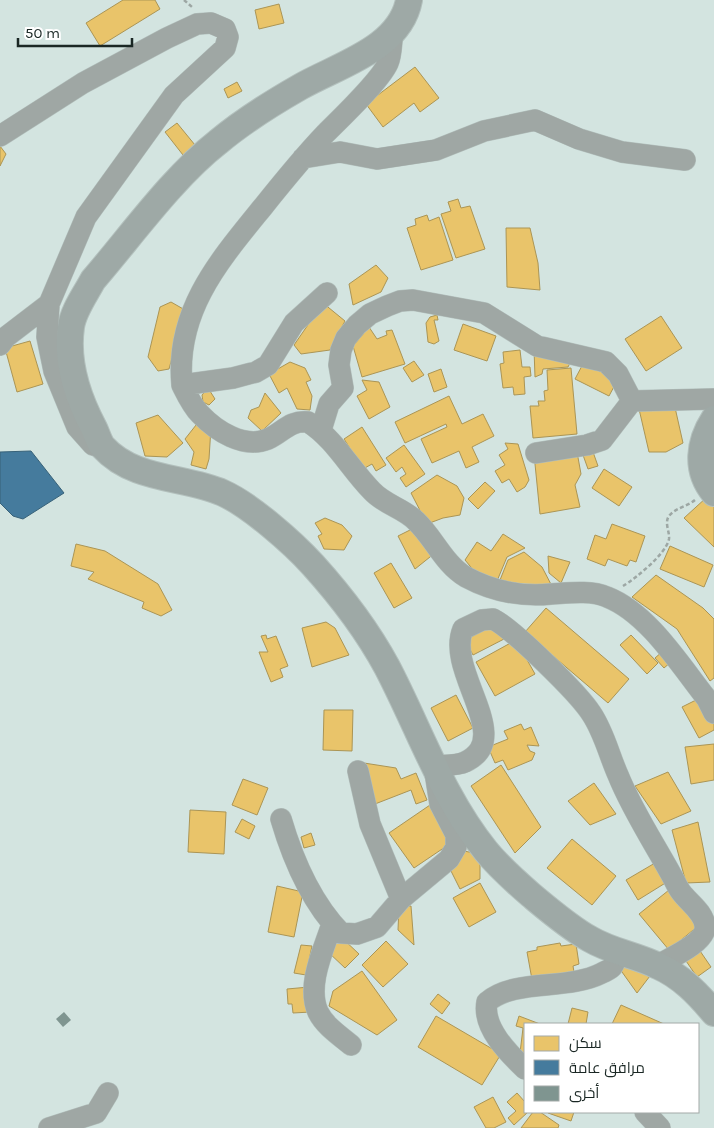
<svg xmlns="http://www.w3.org/2000/svg" width="714" height="1128" viewBox="0 0 714 1128" font-family="Karla,Cairo,sans-serif">
  <rect width="100%" height="100%" fill="#d3e4e0"/>
  <path fill="#e9c46a" stroke="#ab9555" d="M 123,0 L 155,0 L 160,9 L 100,46 L 86,23 Z
    M 279,4 L 284,23 L 259,29 L 255,10 Z
    M 415,67 L 439,98 L 420,112 L 414,103 L 383,127 L 366,104 Z
    M 237,82 L 242,91 L 228,98 L 224,89 Z
    M 177,123 L 195,145 L 183,155 L 165,132 Z
    M 0,146 L 6,154 L 0,166 Z
    M 458,199 L 461,208 L 470,206 L 485,249 L 456,258 L 441,214 L 451,211 L 448,202 Z
    M 427,215 L 429,221 L 439,217 L 453,260 L 421,270 L 407,228 L 416,225 L 415,219 Z
    M 506,228 L 530,228 L 538,263 L 540,290 L 507,287 Z
    M 376,265 L 388,278 L 381,292 L 353,305 L 349,284 Z
    M 171,302 L 185,310 L 169,369 L 158,371 L 148,357 L 160,307 Z
    M 323,303 L 345,321 L 330,350 L 301,354 L 294,345 Z
    M 437,315 L 438,320 L 434,320 L 439,341 L 434,344 L 428,342 L 426,323 L 430,317 Z
    M 661,316 L 682,348 L 646,371 L 625,339 Z
    M 463,324 L 496,336 L 487,361 L 454,350 Z
    M 369,327 L 377,339 L 387,335 L 386,331 L 392,330 L 405,364 L 362,377 L 353,346 Z
    M 30,341 L 43,384 L 17,392 L 5,348 Z
    M 534,349 L 574,355 L 568,367 L 543,369 L 542,374 L 535,377 Z
    M 520,350 L 522,367 L 530,367 L 531,376 L 524,377 L 525,394 L 514,395 L 513,387 L 503,388 L 500,364 L 504,363 L 503,352 Z
    M 414,361 L 424,375 L 412,382 L 403,368 Z
    M 290,362 L 305,368 L 311,380 L 306,382 L 312,396 L 310,410 L 297,409 L 287,388 L 279,393 L 269,374 Z
    M 584,362 L 617,381 L 609,396 L 575,379 Z
    M 571,368 L 577,434 L 533,438 L 530,406 L 539,406 L 538,401 L 545,401 L 544,391 L 548,390 L 547,370 Z
    M 441,369 L 447,387 L 434,392 L 428,374 Z
    M 362,380 L 379,382 L 390,407 L 369,419 L 357,396 L 367,390 Z
    M 208,388 L 215,399 L 209,405 L 203,402 L 202,395 Z
    M 265,393 L 281,413 L 262,431 L 248,418 L 251,410 L 259,407 Z
    M 449,396 L 462,424 L 483,414 L 494,436 L 472,447 L 479,462 L 466,468 L 459,451 L 432,463 L 421,439 L 447,427 L 446,424 L 405,443 L 395,422 Z
    M 674,403 L 683,443 L 666,452 L 649,452 L 639,409 Z
    M 158,415 L 183,443 L 167,457 L 145,456 L 136,423 Z
    M 200,420 L 211,427 L 209,459 L 206,469 L 191,465 L 194,452 L 185,439 Z
    M 362,427 L 386,465 L 376,471 L 372,464 L 363,469 L 344,439 Z
    M 505,443 L 518,444 L 529,480 L 525,487 L 517,492 L 509,479 L 502,483 L 495,471 L 505,465 L 499,455 L 508,449 Z
    M 404,445 L 425,474 L 406,487 L 400,478 L 406,474 L 402,467 L 396,472 L 386,458 Z
    M 577,452 L 581,474 L 575,485 L 580,507 L 540,514 L 534,454 Z
    M 593,452 L 598,466 L 588,469 L 583,455 Z
    M 604,469 L 632,487 L 619,506 L 592,488 Z
    M 437,475 L 457,486 L 464,498 L 460,515 L 443,518 L 427,524 L 411,493 Z
    M 485,482 L 495,491 L 478,509 L 468,499 Z
    M 707,497 L 714,504 L 714,547 L 684,518 Z
    M 325,518 L 342,525 L 352,536 L 344,550 L 324,549 L 318,536 L 322,534 L 315,523 Z
    M 612,524 L 645,536 L 636,562 L 630,560 L 627,566 L 608,559 L 605,566 L 587,559 L 595,535 L 606,539 Z
    M 416,527 L 435,553 L 415,569 L 398,536 Z
    M 503,534 L 525,548 L 507,557 L 497,581 L 475,572 L 465,560 L 477,542 L 491,551 Z
    M 76,544 L 105,551 L 158,584 L 172,610 L 161,616 L 142,608 L 144,602 L 88,579 L 94,572 L 71,566 Z
    M 670,546 L 713,565 L 704,587 L 660,569 Z
    M 524,552 L 542,567 L 555,592 L 500,580 L 508,560 Z
    M 548,556 L 570,562 L 561,583 L 549,573 Z
    M 391,563 L 412,598 L 394,608 L 374,573 Z
    M 656,575 L 703,608 L 714,619 L 714,678 L 710,681 L 677,629 L 632,597 Z
    M 546,608 L 629,679 L 608,703 L 525,632 Z
    M 326,622 L 335,628 L 349,655 L 312,667 L 302,628 Z
    M 498,623 L 506,638 L 473,655 L 465,640 Z
    M 266,635 L 267,639 L 276,636 L 288,666 L 280,669 L 283,677 L 271,682 L 259,652 L 268,652 L 261,636 Z
    M 631,635 L 658,663 L 647,674 L 620,645 Z
    M 516,640 L 535,674 L 495,696 L 476,662 Z
    M 663,651 L 671,662 L 664,668 L 655,658 Z
    M 456,695 L 473,728 L 448,741 L 431,708 Z
    M 700,698 L 714,724 L 714,730 L 699,738 L 682,707 Z
    M 324,710 L 353,710 L 352,751 L 323,750 Z
    M 521,724 L 524,730 L 531,727 L 539,746 L 527,745 L 530,751 L 535,753 L 532,760 L 508,770 L 503,760 L 495,763 L 488,747 L 508,739 L 504,731 Z
    M 714,744 L 714,780 L 691,784 L 685,747 Z
    M 364,763 L 396,768 L 401,779 L 416,773 L 427,800 L 416,804 L 411,790 L 375,804 Z
    M 501,765 L 541,827 L 515,853 L 471,786 Z
    M 668,772 L 691,811 L 661,824 L 635,786 Z
    M 243,779 L 268,788 L 257,815 L 232,805 Z
    M 594,783 L 616,814 L 590,825 L 568,801 Z
    M 430,805 L 454,841 L 414,868 L 389,833 Z
    M 190,810 L 226,812 L 224,854 L 188,852 Z
    M 242,819 L 255,826 L 249,839 L 235,832 Z
    M 698,822 L 710,882 L 686,883 L 672,830 Z
    M 311,833 L 315,845 L 304,848 L 301,837 Z
    M 572,839 L 616,876 L 592,905 L 547,868 Z
    M 459,850 L 474,853 L 480,864 L 480,879 L 460,889 L 448,865 Z
    M 655,863 L 667,882 L 638,900 L 626,880 Z
    M 480,883 L 496,912 L 469,927 L 453,898 Z
    M 277,886 L 303,892 L 294,937 L 268,932 Z
    M 669,890 L 698,926 L 669,950 L 639,914 Z
    M 399,906 L 411,906 L 414,945 L 398,930 Z
    M 341,937 L 359,954 L 345,968 L 327,951 Z
    M 386,941 L 408,964 L 383,987 L 362,965 Z
    M 560,943 L 561,946 L 576,944 L 579,964 L 573,966 L 575,978 L 533,985 L 527,952 L 537,950 L 537,947 Z
    M 301,945 L 312,946 L 306,975 L 294,973 Z
    M 698,948 L 711,967 L 697,977 L 684,958 Z
    M 617,965 L 653,972 L 637,993 Z
    M 362,971 L 397,1020 L 377,1035 L 329,1006 L 333,991 Z
    M 309,987 L 311,1012 L 293,1013 L 292,1004 L 288,1004 L 287,989 Z
    M 438,994 L 450,1003 L 442,1014 L 430,1004 Z
    M 621,1005 L 664,1024 L 612,1024 Z
    M 572,1008 L 588,1012 L 586,1024 L 568,1024 Z
    M 436,1016 L 501,1054 L 482,1085 L 418,1047 Z
    M 519,1016 L 540,1024 L 525,1024 L 525,1054 L 520,1053 L 523,1028 L 516,1026 Z
    M 517,1093 L 525,1102 L 525,1112 L 528,1112 L 514,1125 L 508,1118 L 516,1111 L 507,1102 Z
    M 493,1097 L 506,1122 L 494,1128 L 486,1128 L 474,1107 Z
    M 533,1112 L 540,1112 L 559,1125 L 558,1128 L 521,1128 Z
    M 549,1112 L 574,1112 L 571,1121 L 548,1113 Z"/>
  <path fill="#457b9d" stroke="#386279" d="M 31,451 L 64,493 L 23,519 L 13,516 L 0,503 L 0,452 Z"/>
  <path fill="#7f9590" d="M 64,1012 L 71,1020 L 63,1027 L 56,1019 Z"/>
  <g fill="none" stroke-linecap="round" stroke-linejoin="round">
    <defs>
      <path id="minor" d="M 0,136 L 83,83 L 167,38 L 197,24 L 211,23 L 225,29 L 228,37 L 225,48 L 174,95 L 86,217 L 49,304 L 47,337 L 54,371 L 77,427 L 93,445 L 102,446
        M 303,158 L 340,152 L 377,159 L 436,150 L 484,131 L 535,120 L 579,139 L 622,152 L 685,160
        M 327,293 L 294,323 L 268,365 L 256,372 L 233,378 L 182,385 C 187,395 192,406 200,414 C 216,431 244,449 268,439 C 283,432 290,420 308,422 C 335,439 350,469 372,491 C 385,505 403,508 416,521 C 434,538 444,564 466,577 C 492,591 521,597 551,594 C 568,593 591,590 607,597 C 648,613 680,665 707,699 L 714,713
        M 0,345 L 6,337 L 49,304
        M 182,385 C 175,312 218,262 262,208 C 282,183 303,157 325,134 C 341,118 380,81 388,63 C 392,54 391,42 393,33
        M 321,430 L 329,404 L 343,388 L 339,365 L 341,350 L 346,338 L 357,325 L 370,314 L 387,306 L 400,301 L 413,300 L 484,313 L 537,346 L 606,362 L 618,374 L 632,401 L 714,399
        M 536,453 L 587,445 L 602,440 L 632,401
        M 358,771 L 370,824 L 401,899
        M 281,819 C 293,860 311,902 341,933 L 357,934 L 377,927 L 401,899 L 449,859 L 456,847 L 456,835 L 440,804 L 434,766 C 443,765 457,766 465,762 C 516,738 445,672 463,629 L 482,620 L 493,619 C 513,629 578,693 591,713 C 604,732 609,755 618,775 C 632,810 654,843 672,876 C 675,881 677,887 681,892 C 688,902 704,912 705,926 C 707,942 670,958 658,965
        M 332,924 C 324,949 306,985 318,1012 C 325,1026 339,1035 351,1045
        M 525,1069 C 508,1053 482,1027 487,1002 C 515,978 567,991 602,973 C 605,971 610,970 612,967 C 615,964 616,957 618,953
        M 645,1112 L 660,1128
        M 49,1128 L 96,1113 L 108,1093"/>
      <path id="major" d="M 409,0 C 400,49 338,65 300,87 C 272,103 243,121 218,142 C 173,177 131,236 93,280 C 85,295 73,311 71,327 C 66,362 78,398 94,428 C 97,434 99,442 103,447 C 134,481 184,476 223,493 C 250,505 293,543 313,565 C 341,596 367,630 387,667 C 419,728 442,797 486,851 C 499,867 516,882 531,895 C 549,910 570,928 590,939 C 612,952 636,955 658,966 C 681,976 698,994 714,1013
        M 714,419 C 699,442 695,470 714,493"/>
    </defs>
    <use href="#minor" stroke="#b3c0bd" stroke-width="22"/>
    <use href="#major" stroke="#b3c0bd" stroke-width="28"/>
    <path stroke="#9da7a4" stroke-width="2.5" stroke-dasharray="4 2.5" stroke-linecap="butt" d="M 184,0 L 192,7
      M 623,586 C 636,578 666,554 669,539 C 670,532 664,523 669,516 C 675,508 688,506 695,500"/>
    <use href="#minor" stroke="#9fa7a4" stroke-width="21"/>
    <use href="#major" stroke="#9ea9a6" stroke-width="26"/>
  </g>
  <rect x="524" y="1023" width="175" height="90" fill="#ffffff" stroke="#a3a9a7"/>
  <rect x="534" y="1036" width="25" height="15" fill="#e9c46a" stroke="#a3a9a7"/>
  <text x="569" y="1048" font-size="15" fill="#1a2724">سكن</text>
  <rect x="534" y="1060" width="25" height="15" fill="#457b9d" stroke="#a3a9a7"/>
  <text x="569" y="1073" font-size="15" fill="#1a2724">مرافق عامة</text>
  <rect x="534" y="1086" width="25" height="15" fill="#7f9590" stroke="#a3a9a7"/>
  <text x="569" y="1098" font-size="15" fill="#1a2724">أخرى</text>
  <path d="M18 38v8h114v-8" fill="none" stroke="#1a2724" stroke-width="2.5"/>
  <text x="25" y="38" font-size="15" fill="#1a2724" stroke="#ffffff" stroke-width="4" paint-order="stroke">50 m</text>
</svg>
